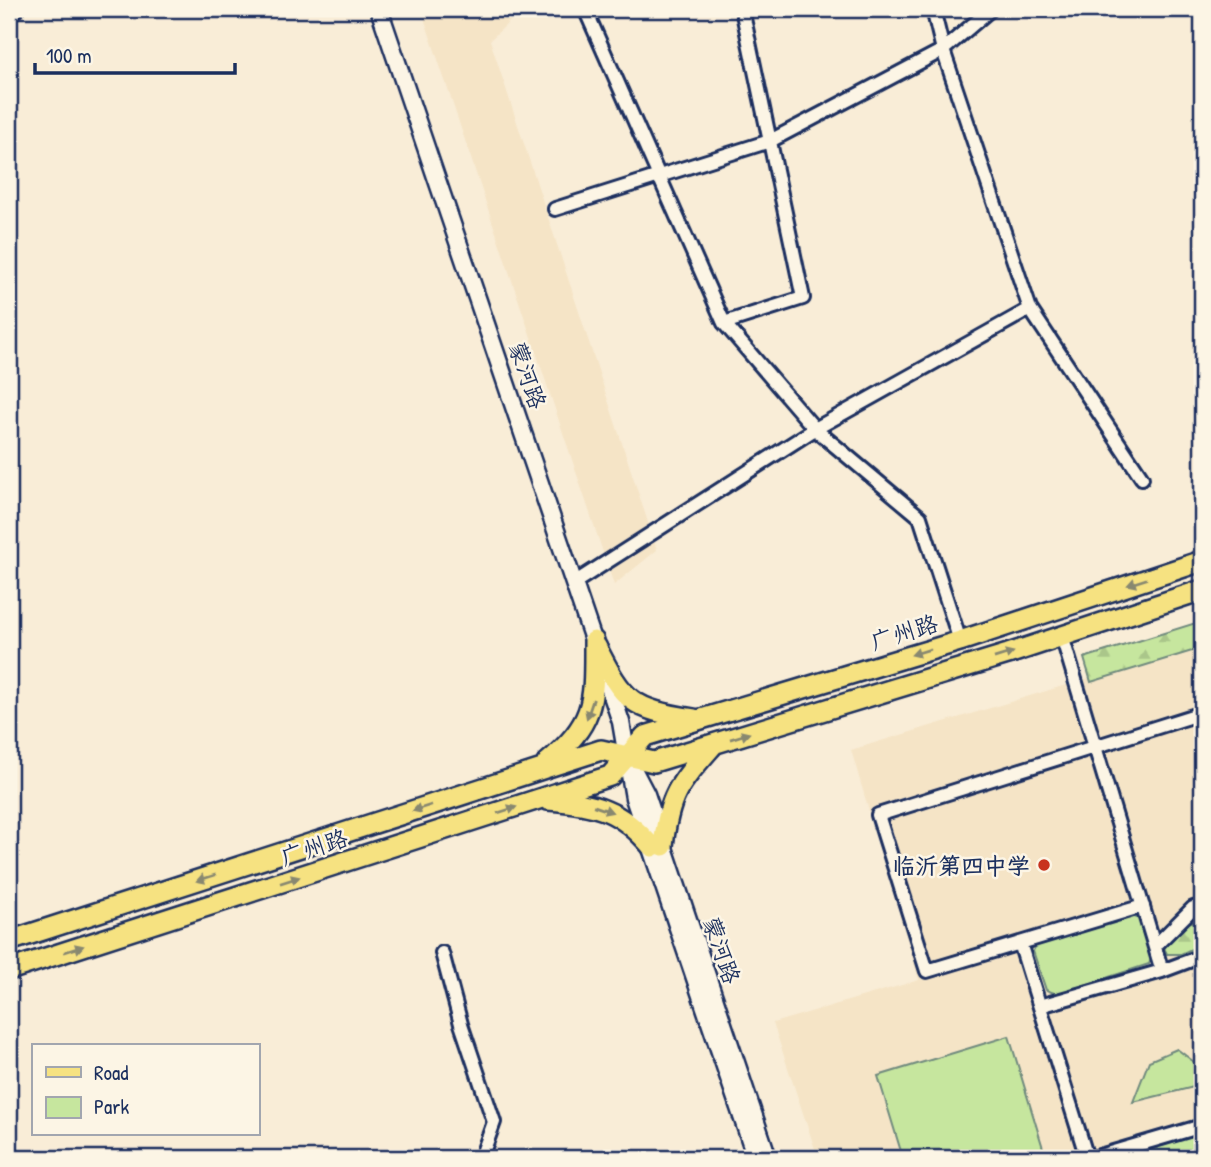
<svg xmlns="http://www.w3.org/2000/svg" width="1211" height="1167" viewBox="0 0 1211 1167" font-family="'Patrick Hand','LXGW WenKai TC',sans-serif">
  <defs>
    <pattern id="forest-firs" width="22" height="20" patternUnits="userSpaceOnUse" patternTransform="scale(1.75)"><rect width="22" height="20" fill="#c6e69e"/><path d="M5 1l3.5 6h-7zM16 11l3.5 6h-7z" fill="#aac68a"/></pattern>
  </defs>
  <rect width="100%" height="100%" fill="#f9edd7"/>
  <filter id="ink" filterUnits="userSpaceOnUse"><feTurbulence type="fractalNoise" baseFrequency=".0143" numOctaves="2"/><feDisplacementMap in="SourceGraphic" scale="14" xChannelSelector="R" yChannelSelector="G"/><feConvolveMatrix kernelMatrix="1 2 1 2 8 2 1 2 1" color-interpolation-filters="sRGB"/></filter>
  <g filter="url(#ink)">
    <path fill="#f5e4c6" d="M 421,9 L 523,9 L 490,40 L 657,550 L 614,585 Z
      M 1202,644 L 1202,1158 L 818,1158 L 773,1023 L 919,980 L 851,750 Z"/>
    <path fill="#c6e69e" stroke="#708a7e" stroke-width="2" d="M 1132,916 L 1140,919 L 1152,956 L 1149,964 L 1057,994 L 1046,990 L 1033,951 L 1036,945 Z
      M 1009,1036 L 1046,1158 L 903,1158 L 878,1076 Z
      M 1177,1049 L 1202,1068 L 1202,1085 L 1133,1102 L 1149,1061 Z
      M 1202,1133 L 1202,1158 L 1127,1158 L 1127,1157 Z"/>
    <path fill="url(#forest-firs)" stroke="#708a7e" stroke-width="2" d="M 1202,621 L 1202,648 L 1091,682 L 1084,658 Z
      M 1202,919 L 1202,944 L 1181,954 L 1167,954 L 1163,946 L 1188,923 Z"/>
    <g fill="none" stroke-linecap="round" stroke-linejoin="round">
      <defs>
        <path id="minor" d="M 585,9 L 724,323 L 815,429 L 920,517 L 960,641
          M 933,9 L 943,50 L 1030,309 L 1142,478
          M 555,209 L 770,141 L 943,50 L 991,9
          M 724,323 L 803,298 L 742,9
          M 574,583 L 815,429 L 1030,309
          M 1062,636 L 1162,971
          M 1143,906 L 927,971 L 878,815 L 1202,713
          M 1020,943 L 1087,1158
          M 1155,946 L 1193,908 L 1202,906
          M 442,953 L 461,1024 L 494,1122 L 481,1158
          M 1040,1006 L 1162,971 L 1202,956
          M 1093,1158 L 1202,1126"/>
        <path id="tertiary" d="M 379,9 L 621,722 L 634,798 L 756,1158
          M 9,11 L 15,9
          M 635,773 L 646,794 L 768,1158"/>
        <path id="primary" d="M 596,646 C 624,702 631,709 694,719
          M 547,763 C 596,721 594,703 594,641
          M 548,800 C 596,804 620,809 652,847
          M 663,846 C 669,793 680,783 714,744
          M 9,941 L 601,750 L 654,762 L 1008,654 L 1202,590
          M 9,970 L 610,776 L 645,736 L 960,641 L 1202,561"/>
      </defs>
      <use href="#minor" stroke="#1b2f5e" stroke-width="18"/>
      <use href="#tertiary" stroke="#1b2f5e" stroke-width="21"/>
      <use href="#primary" stroke="#1b2f5e" stroke-width="24"/>
      <use href="#minor" stroke="#fcf5e5" stroke-width="12"/>
      <use href="#tertiary" stroke="#fcf5e5" stroke-width="16"/>
      <use href="#primary" stroke="#f6e281" stroke-width="19"/>
    </g>
    <defs><path id="oneway-solid" d="M-6-.8H1V-3.2L6.5 0L1 3.2V.8H-6Z" transform="scale(1.75)"/></defs>
    <g fill="#888870">
      <use href="#oneway-solid" transform="translate(1137 582) rotate(162)"/>
      <use href="#oneway-solid" transform="translate(921 652) rotate(163)"/>
      <use href="#oneway-solid" transform="translate(1004 655) rotate(-17)"/>
      <use href="#oneway-solid" transform="translate(590 709) rotate(109)"/>
      <use href="#oneway-solid" transform="translate(740 736) rotate(-17)"/>
      <use href="#oneway-solid" transform="translate(422 808) rotate(162)"/>
      <use href="#oneway-solid" transform="translate(603 809) rotate(19)"/>
      <use href="#oneway-solid" transform="translate(507 810) rotate(-18)"/>
      <use href="#oneway-solid" transform="translate(206 878) rotate(162)"/>
      <use href="#oneway-solid" transform="translate(290 880) rotate(-18)"/>
      <use href="#oneway-solid" transform="translate(74 949) rotate(-18)"/>
    </g>
  </g>
  <circle fill="#c8321e" stroke="#fcf5e5" stroke-width="2.5" cx="1044" cy="865" r="7"/>
  <g text-anchor="middle" dominant-baseline="central" stroke-width="5" stroke-linejoin="round" paint-order="stroke">
    <g font-size="23" fill="#1b2f5e" stroke="#fcf5e5">
      <text transform="translate(528 375) rotate(71)">蒙河路</text>
      <text transform="translate(904 632) rotate(-17)">广州路</text>
      <text transform="translate(314 847) rotate(-18)">广州路</text>
      <text transform="translate(722 950) rotate(71)">蒙河路</text>
    </g>
    <g font-size="23" font-weight="bold" fill="#1b2f5e" stroke="#fcf5e5" text-anchor="end">
      <text x="1030" y="865">临沂第四中学</text>
    </g>
  </g>
  <rect width="1211" height="1167" fill="none" stroke="#fcf5e5" stroke-width="35"/>
  <rect x="18" y="18" width="1176" height="1132" fill="none" stroke="#1b2f5e" stroke-width="2.5" filter="url(#ink)"/>
  <rect x="32" y="1044" width="228" height="91" fill="#fcf5e5" stroke="#a2a6af" stroke-width="2"/>
  <rect x="46" y="1067" width="35" height="10" fill="#f6e281" stroke="#a2a6af" stroke-width="2"/>
  <text x="94" y="1080" font-size="21" fill="#1b2f5e">Road</text>
  <rect x="46" y="1097" width="35" height="21" fill="#c6e69e" stroke="#a2a6af" stroke-width="2"/>
  <text x="94" y="1114" font-size="21" fill="#1b2f5e">Park</text>
  <path d="M35 63v10h200v-10" fill="none" stroke="#1b2f5e" stroke-width="3.5"/>
  <text x="46" y="63" font-size="21" fill="#1b2f5e" stroke="#fcf5e5" stroke-width="5" paint-order="stroke">100 m</text>
</svg>
